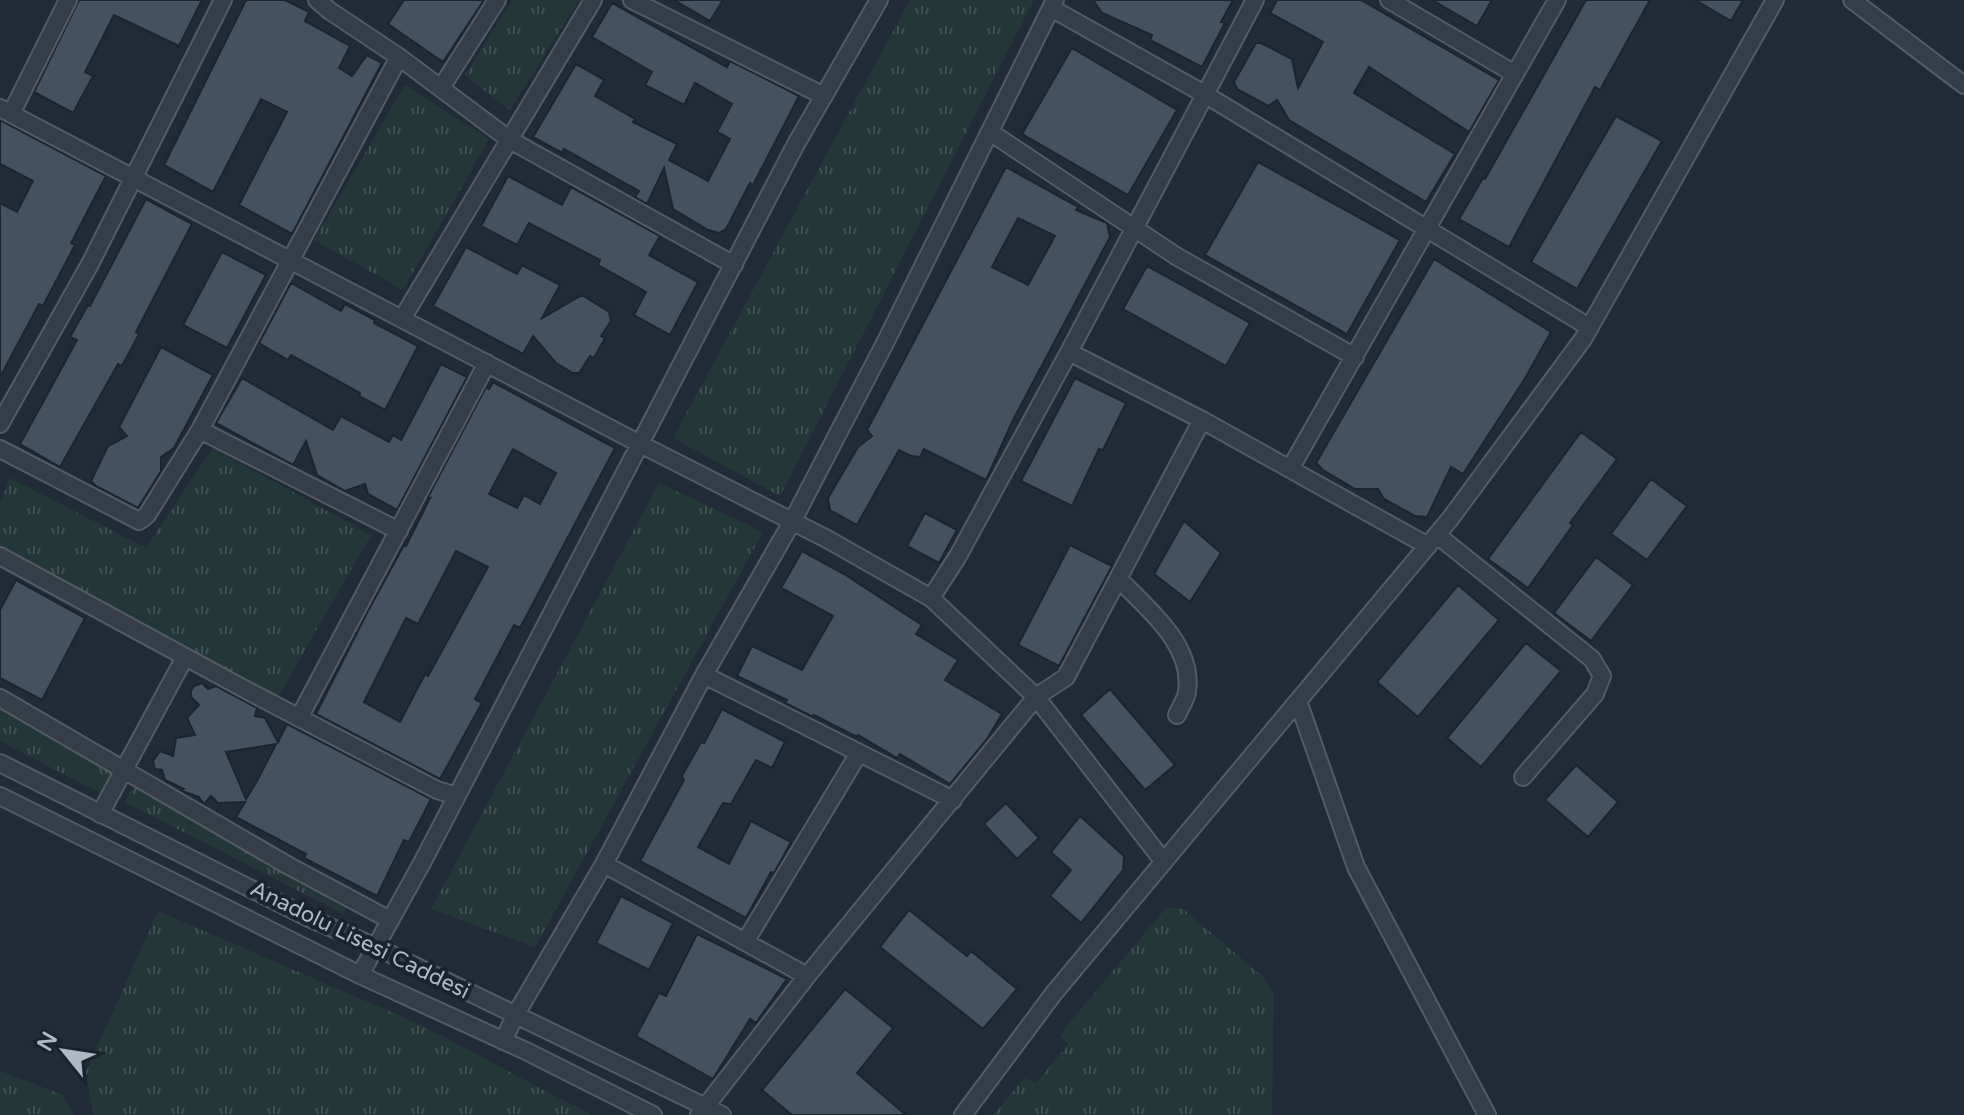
<svg xmlns="http://www.w3.org/2000/svg" width="1964" height="1115" viewBox="0 0 1964 1115" font-family="'Varela Round',sans-serif">
  <defs>
    <pattern id="grass-tufts" width="24" height="20" patternUnits="userSpaceOnUse" patternTransform="scale(2)"><rect width="24" height="20" fill="#233739"/><path d="M3 7l-1-3M5 7V3M7 7l1-3M15 17l-1-3M17 17v-4M19 17l1-3" fill="none" stroke="#405254"/></pattern>
  </defs>
  <rect width="100%" height="100%" fill="#212b38"/>
  <path fill="url(#grass-tufts)" d="M 512,0 L 579,0 L 510,110 L 465,75 Z
    M 910,0 L 1034,0 L 780,496 L 673,438 Z
    M 405,85 L 489,139 L 403,290 L 314,240 Z
    M 213,448 L 371,535 L 278,697 L 0,545 L 0,503 L 10,478 L 146,548 Z
    M 659,483 L 763,532 L 535,947 L 431,909 Z
    M 0,706 L 112,771 L 100,793 L 0,741 Z
    M 134,786 L 346,906 L 344,914 L 125,802 Z
    M 1166,908 L 1183,909 L 1262,976 L 1274,994 L 1272,1115 L 993,1115 L 1024,1078 L 1036,1083 L 1069,1044 L 1061,1037 L 1065,1028 Z
    M 158,911 L 423,1026 L 591,1115 L 93,1115 L 86,1072 Z
    M 0,1071 L 63,1095 L 73,1115 L 0,1115 Z"/>
  <path fill="#445160" stroke="#1c242f" stroke-width="2" fill-rule="evenodd" d="M 79,0 L 202,0 L 179,46 L 114,15 L 85,72 L 93,76 L 73,113 L 34,92 Z
    M 246,0 L 285,0 L 309,12 L 305,21 L 350,46 L 339,68 L 352,76 L 367,55 L 382,63 L 292,234 L 239,205 L 287,112 L 261,99 L 213,192 L 164,165 Z
    M 404,0 L 484,0 L 443,62 L 388,24 Z
    M 674,0 L 723,0 L 710,21 Z
    M 1093,0 L 1233,0 L 1221,22 L 1225,23 L 1202,67 L 1150,40 L 1152,35 L 1102,13 Z
    M 1277,0 L 1361,0 L 1499,80 L 1469,132 L 1369,67 L 1354,93 L 1455,154 L 1426,202 L 1289,120 L 1277,100 L 1268,106 L 1237,89 L 1234,82 L 1256,43 L 1261,43 L 1292,59 L 1298,88 L 1323,42 L 1270,13 Z
    M 1432,0 L 1492,0 L 1477,26 Z
    M 1586,0 L 1650,0 L 1600,90 L 1595,87 L 1509,247 L 1459,219 L 1483,178 L 1485,179 Z
    M 1695,0 L 1743,0 L 1731,21 Z
    M 612,3 L 727,67 L 730,61 L 799,96 L 753,185 L 750,183 L 726,229 L 719,233 L 708,230 L 673,209 L 664,168 L 647,204 L 635,197 L 639,191 L 564,149 L 562,153 L 533,137 L 576,64 L 604,80 L 595,96 L 635,119 L 633,122 L 677,144 L 669,160 L 708,181 L 730,139 L 717,132 L 732,104 L 695,83 L 684,105 L 645,85 L 652,72 L 592,37 Z
    M 1072,48 L 1177,110 L 1128,195 L 1022,134 Z
    M 1616,116 L 1662,141 L 1577,289 L 1531,262 Z
    M 0,120 L 106,176 L 71,243 L 75,245 L 43,306 L 39,304 L 0,377 L 0,203 L 17,212 L 33,181 L 0,164 Z
    M 1258,162 L 1400,240 L 1347,334 L 1205,255 Z
    M 1006,167 L 1078,207 L 1076,210 L 1107,223 L 1110,237 L 1013,420 L 986,480 L 924,449 L 920,457 L 911,456 L 899,450 L 857,525 L 830,510 L 828,498 L 858,447 L 872,436 L 867,430 ZM 1018,218 L 1055,236 L 1028,285 L 992,267 Z
    M 508,176 L 562,205 L 571,187 L 660,236 L 649,255 L 698,282 L 670,335 L 634,315 L 646,292 L 598,265 L 600,260 L 529,223 L 517,245 L 481,226 Z
    M 146,199 L 192,224 L 136,332 L 139,334 L 122,366 L 118,364 L 60,467 L 20,444 L 77,340 L 70,337 L 88,305 L 90,306 Z
    M 466,247 L 517,274 L 522,265 L 560,285 L 542,318 L 582,295 L 609,312 L 611,321 L 601,336 L 605,338 L 594,358 L 590,356 L 579,373 L 573,373 L 556,363 L 533,336 L 523,354 L 433,306 Z
    M 222,252 L 266,275 L 227,348 L 183,325 Z
    M 1434,259 L 1551,332 L 1524,380 L 1463,474 L 1451,467 L 1427,517 L 1415,516 L 1384,499 L 1378,489 L 1355,489 L 1323,470 L 1316,463 Z
    M 1147,266 L 1250,323 L 1226,366 L 1123,309 Z
    M 291,283 L 341,311 L 345,304 L 375,320 L 374,323 L 418,346 L 385,410 L 359,396 L 360,393 L 291,355 L 288,360 L 259,343 Z
    M 161,347 L 213,375 L 174,448 L 161,457 L 161,471 L 138,508 L 96,486 L 91,481 L 108,446 L 127,436 L 119,427 Z
    M 441,364 L 467,377 L 397,510 L 368,494 L 365,484 L 345,491 L 317,475 L 306,441 L 293,465 L 216,423 L 242,378 L 333,430 L 341,416 L 389,442 L 393,435 L 401,440 Z
    M 1075,378 L 1126,403 L 1103,450 L 1099,449 L 1072,506 L 1021,481 Z
    M 493,382 L 615,448 L 520,628 L 514,625 L 475,699 L 482,703 L 440,779 L 316,714 L 368,611 L 404,545 L 406,546 L 430,498 L 427,499 L 486,387 L 489,389 ZM 513,449 L 556,473 L 540,504 L 524,495 L 517,508 L 489,494 ZM 456,551 L 488,567 L 428,676 L 425,674 L 400,722 L 364,702 L 406,618 L 418,624 Z
    M 1581,432 L 1617,459 L 1570,523 L 1573,525 L 1528,588 L 1488,559 Z
    M 1651,479 L 1687,506 L 1647,560 L 1611,534 Z
    M 925,513 L 957,530 L 939,563 L 907,546 Z
    M 1184,521 L 1221,553 L 1190,602 L 1154,574 Z
    M 1070,545 L 1112,566 L 1059,666 L 1018,645 Z
    M 802,551 L 844,574 L 922,625 L 916,634 L 958,660 L 945,680 L 1002,714 L 987,739 L 950,784 L 900,754 L 897,758 L 858,735 L 857,737 L 814,715 L 813,717 L 785,703 L 787,700 L 737,676 L 752,646 L 802,670 L 833,616 L 781,588 Z
    M 1596,557 L 1633,585 L 1591,641 L 1554,613 Z
    M 16,580 L 85,618 L 42,700 L 0,678 L 0,610 Z
    M 1458,585 L 1499,620 L 1418,717 L 1377,682 Z
    M 1526,643 L 1561,671 L 1481,767 L 1447,738 Z
    M 202,683 L 208,689 L 216,686 L 257,708 L 255,716 L 265,718 L 278,742 L 287,724 L 431,799 L 409,842 L 404,840 L 377,896 L 304,858 L 306,854 L 236,817 L 245,802 L 218,803 L 211,796 L 204,804 L 199,797 L 182,791 L 184,789 L 165,780 L 162,770 L 155,769 L 153,761 L 160,751 L 173,756 L 176,738 L 195,735 L 187,718 L 199,705 L 191,697 L 191,691 L 194,686 ZM 276,744 L 257,781 L 246,799 L 226,752 Z
    M 1110,689 L 1175,765 L 1145,790 L 1081,715 Z
    M 722,709 L 785,742 L 772,768 L 756,760 L 731,804 L 723,803 L 698,847 L 729,864 L 751,821 L 791,842 L 774,873 L 771,872 L 746,918 L 640,861 L 684,780 L 682,776 L 701,742 L 704,743 Z
    M 1576,765 L 1618,802 L 1588,837 L 1545,800 Z
    M 1006,803 L 1039,838 L 1017,859 L 984,824 Z
    M 1080,816 L 1124,856 L 1123,870 L 1081,923 L 1050,896 L 1071,870 L 1051,852 Z
    M 621,896 L 673,923 L 649,970 L 596,943 Z
    M 909,910 L 967,956 L 971,951 L 1017,989 L 983,1029 L 880,947 Z
    M 697,934 L 787,979 L 756,1023 L 750,1019 L 713,1079 L 636,1036 L 659,993 L 666,996 Z
    M 845,989 L 893,1028 L 857,1073 L 906,1115 L 792,1115 L 762,1090 Z"/>
  <g fill="none" stroke-linecap="round" stroke-linejoin="round">
    <defs>
      <path id="minor" d="M 317,0 L 330,11 L 399,57 L 510,140 L 734,265
        M 632,0 L 824,96
        M 1389,0 L 1515,74
        M 1852,0 L 1964,85
        M 1051,8 L 1206,95 L 1589,327
        M 441,88 L 497,0
        M 0,108 L 640,444 L 827,539 L 931,598 L 1036,697 L 1164,862
        M 11,114 L 68,0
        M 990,132 L 1176,256 L 1355,357
        M 402,319 L 593,0
        M 1069,352 L 1202,420 L 1428,546
        M 0,424 L 90,264 L 223,0
        M 200,430 L 399,531
        M 0,449 L 139,521 L 147,515 L 200,430 L 399,57
        M 1290,469 L 1557,0
        M 1437,535 L 1592,659 L 1602,676 L 1595,694 L 1523,777
        M 0,556 L 248,691 L 437,790 L 457,796
        M 1118,578 C 1147,609 1194,644 1187,692 C 1186,699 1180,708 1177,715
        M 931,598 L 958,556 L 1069,352 L 1255,0
        M 704,675 L 953,800
        M 0,698 L 289,866 L 390,920
        M 1298,701 L 1356,867 L 1487,1115
        M 299,718 L 487,363
        M 0,763 L 309,918 L 376,947 L 722,1115
        M 0,796 L 360,975 L 526,1051 L 653,1115
        M 100,814 L 185,657
        M 604,864 L 807,976
        M 745,942 L 859,753
        M 360,975 L 423,861 L 796,144 L 879,0
        M 503,1041 L 516,1014 L 604,864 L 704,675 L 792,522 L 885,343 L 1055,0
        M 699,1115 L 807,976 L 1036,697 L 1066,677 L 1202,420
        M 963,1115 L 1054,993 L 1450,519 L 1583,339 L 1775,0"/>
    </defs>
    <use href="#minor" stroke="#525b66" stroke-width="20"/>
    <use href="#minor" stroke="#343d48" stroke-width="16"/>
  </g>
  <g text-anchor="middle" dominant-baseline="central" stroke-width="8" stroke-linejoin="round" paint-order="stroke">
    <g font-size="22" fill="#afb8c5" stroke="#1a222d">
      <text transform="translate(360 940) rotate(26)">Anadolu Lisesi Caddesi</text>
    </g>
  </g>
  <g transform="translate(64 1051) rotate(300)" stroke="#1a222d" stroke-width="6" paint-order="stroke">
  <path d="M0-6L14 30L0 20L-14 30Z" fill="#afb8c5"/>
  <text y="-12" font-size="22" font-weight="bold" text-anchor="middle" fill="#afb8c5">N</text>
  </g>
</svg>
